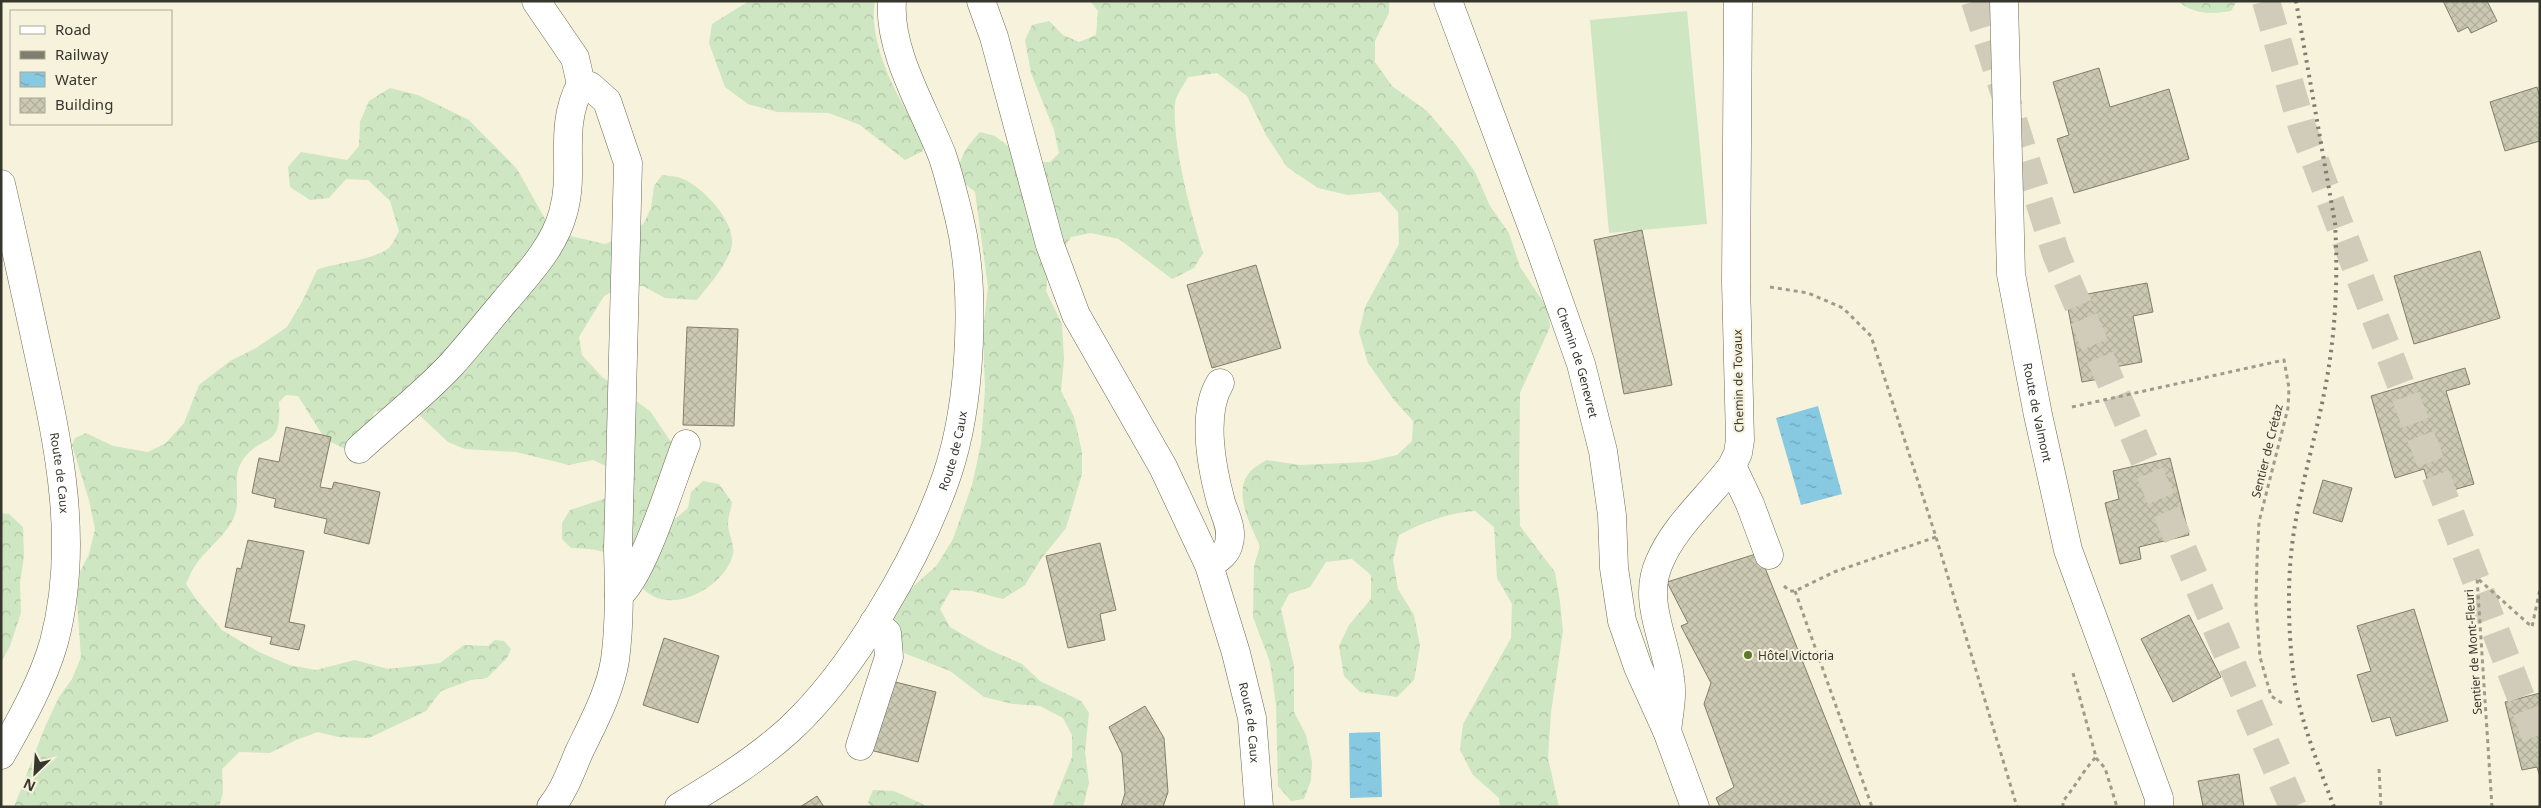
<svg xmlns="http://www.w3.org/2000/svg" width="2541" height="808" viewBox="0 0 2541 808" font-family="'Noto Sans',sans-serif">
  <defs>
    <pattern id="forest-crowns" width="20" height="18" patternUnits="userSpaceOnUse" patternTransform="scale(1.25)"><rect width="20" height="18" fill="#cee6c1"/><path d="M2 6a3 3 0 1 1 6 0M12 15a3 3 0 1 1 6 0" fill="none" stroke="#b2c6a6"/></pattern>
    <pattern id="water-ripples" width="26" height="14" patternUnits="userSpaceOnUse" patternTransform="scale(1.25)"><rect width="26" height="14" fill="#87c9e0"/><path d="M2 4q2-2 4 0t4 0M15 11q2-2 4 0t4 0" fill="none" stroke="#6fa4b6"/></pattern>
    <pattern id="building-cross-hatch" width="8" height="8" patternUnits="userSpaceOnUse" patternTransform="scale(1.25)"><rect width="8" height="8" fill="#ccc9b3"/><path d="M0 0l8 8M0 8l8-8" fill="none" stroke="#b0ad9a"/></pattern>
  </defs>
  <rect width="100%" height="100%" fill="#f6f2dc"/>
  <path fill="url(#forest-crowns)" d="M 749,1 L 875,1 C 867,43 900,106 925,138 L 923,151 L 905,160 L 860,125 L 829,113 L 777,112 L 748,104 L 725,87 L 709,43 L 712,24 Z
    M 1090,1 L 1389,1 L 1389,13 L 1375,41 L 1375,62 L 1392,86 L 1427,111 L 1456,145 L 1475,172 L 1490,206 L 1509,233 L 1520,267 L 1548,309 L 1550,327 L 1520,393 L 1519,487 L 1520,526 L 1555,572 L 1560,602 L 1563,631 L 1551,712 L 1548,758 L 1559,807 L 1500,807 L 1499,798 L 1473,775 L 1460,750 L 1463,724 L 1511,638 L 1512,604 L 1497,578 L 1494,527 L 1475,511 C 1447,513 1424,522 1399,535 L 1393,560 L 1398,589 L 1414,615 L 1420,646 L 1414,680 L 1397,697 L 1360,692 L 1344,676 L 1339,646 L 1349,625 L 1371,599 L 1371,575 L 1352,559 L 1326,562 L 1310,587 L 1289,594 L 1281,609 L 1294,666 L 1294,712 L 1306,735 L 1312,762 L 1311,780 L 1304,799 L 1291,801 L 1278,786 L 1276,705 L 1270,662 L 1253,617 L 1254,566 L 1260,546 C 1251,526 1232,492 1250,472 C 1254,467 1261,464 1266,460 L 1300,465 L 1367,462 L 1397,455 L 1412,441 L 1413,421 L 1394,400 L 1368,363 L 1359,332 L 1365,307 L 1399,244 L 1398,212 L 1380,192 L 1348,195 L 1318,188 L 1287,167 L 1266,135 L 1247,96 L 1217,73 L 1188,77 C 1184,85 1175,96 1175,104 C 1172,145 1191,213 1203,253 L 1194,268 L 1172,279 L 1119,239 L 1091,233 L 1071,237 L 1048,271 L 1046,291 L 1062,324 L 1064,359 L 1061,391 L 1074,417 L 1082,452 L 1082,474 L 1066,528 L 1041,559 L 1025,585 L 1003,599 L 972,591 L 951,590 L 940,609 L 950,627 L 988,649 L 1022,664 L 1040,681 L 1081,701 L 1089,713 L 1085,752 L 1089,783 L 1083,807 L 1052,807 L 1072,757 L 1072,735 L 1063,718 L 1040,706 L 1013,704 L 984,697 L 950,671 L 904,653 L 892,636 L 891,615 L 906,593 L 937,565 L 953,539 L 972,485 L 981,444 L 985,389 L 983,331 L 988,287 L 975,192 C 972,189 966,185 963,181 C 952,164 969,144 980,132 L 995,136 L 1012,149 L 1039,162 L 1050,162 L 1059,153 L 1054,130 L 1031,73 L 1025,40 L 1032,25 L 1049,21 L 1063,35 L 1079,42 L 1096,35 L 1098,11 Z
    M 2178,1 L 2237,1 L 2231,11 C 2212,14 2194,15 2178,1 Z
    M 390,88 L 418,95 L 469,120 L 517,169 L 549,226 L 566,235 L 605,244 L 634,232 L 644,223 L 651,208 L 654,186 L 662,175 C 668,176 675,176 681,178 C 702,186 739,224 731,249 C 725,267 709,285 697,300 L 665,298 L 643,286 L 620,287 L 604,296 L 579,337 L 582,355 L 602,377 L 650,411 L 671,442 L 673,462 L 662,515 L 675,519 L 688,508 L 691,492 L 703,481 L 719,484 L 732,502 C 731,509 728,517 728,524 C 728,533 735,545 733,554 C 726,585 676,614 648,593 C 643,590 638,580 634,575 C 616,551 600,549 571,548 L 562,539 L 562,523 L 570,510 L 613,496 L 617,484 L 606,466 L 593,460 L 569,465 L 516,452 L 465,449 L 448,442 L 410,406 L 396,402 L 374,413 L 369,428 L 349,451 L 325,439 L 298,396 L 286,395 L 279,402 C 282,453 262,431 242,461 C 232,477 240,494 236,511 C 230,534 207,547 195,566 C 191,571 189,578 186,584 L 196,599 L 222,630 L 257,651 L 289,665 L 316,670 L 355,660 L 388,669 L 440,663 L 464,645 L 488,646 L 495,640 L 504,641 L 511,649 L 507,658 L 487,678 L 471,680 L 441,691 L 426,711 L 369,738 L 338,737 L 318,732 L 296,740 L 270,753 L 239,752 L 222,769 L 223,793 L 219,807 L 14,807 L 45,727 L 59,697 L 72,679 L 81,657 L 77,602 L 80,572 L 89,554 L 95,529 L 89,500 L 72,445 L 75,438 L 86,433 L 113,446 L 148,452 L 166,443 L 184,423 L 199,385 L 230,361 L 256,348 L 287,327 L 302,302 L 317,270 C 336,262 373,261 389,248 C 393,244 396,236 399,231 L 390,201 L 368,180 L 346,179 L 329,198 L 310,200 L 290,187 L 288,167 L 301,152 L 347,160 L 359,146 L 360,122 L 369,101 Z
    M 1,513 L 9,514 L 23,527 L 24,557 L 20,581 L 21,613 L 10,646 L 1,662 Z
    M 873,790 L 894,791 L 929,807 L 871,807 L 868,802 Z"/>
  <path fill="#cee6c1" d="M 1687,11 L 1707,224 L 1609,233 L 1590,20 Z"/>
  <path fill="url(#water-ripples)" d="M 1818,406 L 1842,494 L 1801,505 L 1776,418 Z
    M 1380,732 L 1382,797 L 1350,798 L 1349,733 Z"/>
  <path fill="url(#building-cross-hatch)" stroke="#817e6a" d="M 2443,1 L 2487,1 L 2497,21 L 2471,33 L 2468,27 L 2458,32 Z
    M 2099,68 L 2110,107 L 2169,89 L 2189,159 L 2074,193 L 2057,139 L 2069,135 L 2053,82 Z
    M 2537,87 L 2540,97 L 2540,141 L 2505,151 L 2490,102 Z
    M 1642,230 L 1672,385 L 1624,394 L 1594,240 Z
    M 2480,251 L 2500,318 L 2414,344 L 2394,276 Z
    M 1256,265 L 1281,348 L 1212,368 L 1187,285 Z
    M 2147,283 L 2153,312 L 2133,316 L 2142,362 L 2104,369 L 2105,378 L 2082,382 L 2066,298 Z
    M 687,327 L 738,329 L 734,426 L 683,425 Z
    M 2465,368 L 2470,384 L 2446,391 L 2474,484 L 2432,496 L 2424,469 L 2395,478 L 2371,396 Z
    M 286,427 L 331,437 L 320,487 L 332,489 L 334,482 L 380,492 L 369,544 L 324,533 L 327,519 L 274,507 L 276,499 L 252,493 L 259,458 L 279,462 Z
    M 2170,458 L 2189,535 L 2139,547 L 2141,559 L 2120,564 L 2105,503 L 2119,499 L 2113,471 Z
    M 2323,480 L 2352,488 L 2342,522 L 2313,513 Z
    M 248,540 L 304,551 L 289,622 L 305,625 L 299,650 L 270,644 L 272,637 L 225,627 L 237,568 L 241,569 Z
    M 1100,543 L 1116,610 L 1100,614 L 1105,640 L 1068,648 L 1046,556 Z
    M 1759,553 L 1861,807 L 1720,807 L 1716,798 L 1734,787 L 1704,704 L 1711,683 L 1681,626 L 1688,623 L 1667,582 Z
    M 2414,609 L 2448,721 L 2396,736 L 2390,717 L 2372,722 L 2357,675 L 2371,671 L 2357,626 Z
    M 2189,615 L 2221,677 L 2173,702 L 2141,639 Z
    M 664,638 L 719,656 L 698,723 L 643,705 Z
    M 887,680 L 936,692 L 918,762 L 870,750 Z
    M 2540,693 L 2540,777 L 2537,767 L 2522,770 L 2505,702 Z
    M 1145,706 L 1164,738 L 1168,792 L 1163,807 L 1121,807 L 1125,793 L 1122,754 L 1109,727 Z
    M 2239,774 L 2244,807 L 2200,807 L 2203,806 L 2198,781 Z
    M 817,796 L 824,807 L 800,807 Z"/>
  <g fill="none" stroke-linecap="round" stroke-linejoin="round">
    <path stroke="#d0ccb9" stroke-width="28" stroke-dasharray="28 14" stroke-linecap="butt" d="M 1975,1 L 2056,254 L 2293,807
      M 2266,1 L 2302,127 L 2540,747"/>
    <defs>
      <g id="minor">
        <path d="M 536,1 L 575,58 L 581,84"/>
        <path id="s1" d="M 981,1 L 994,37 L 1050,245 L 1076,315 L 1163,467 L 1209,565 L 1236,653 L 1252,718 L 1259,807"/>
        <path id="s2" d="M 1448,1 L 1540,248 L 1581,364 L 1603,451 L 1612,515 L 1614,568 L 1622,621 L 1638,667 L 1667,731 L 1695,807"/>
        <path id="s3" d="M 2004,1 L 2011,274 L 2038,415 L 2068,550 L 2159,798 L 2159,807"/>
        <path id="s4" d="M 1,184 C 14,240 26,295 38,351 C 59,447 80,544 54,642 C 43,681 21,720 1,755"/>
        <path d="M 359,449 C 389,421 423,395 451,365 C 470,344 487,322 505,301 C 527,275 554,247 563,213 C 576,168 557,130 581,84 L 590,86 L 607,101 L 628,163 L 618,549 C 619,585 620,623 615,660 C 610,692 593,723 579,752 C 571,771 564,791 551,807"/>
        <path d="M 1732,466 L 1750,504 L 1769,555"/>
        <path d="M 1209,565 C 1218,559 1227,554 1229,543 C 1233,529 1225,515 1221,502 C 1212,469 1201,414 1220,383"/>
        <path d="M 619,595 C 644,574 672,479 686,444"/>
        <path d="M 1667,731 C 1669,713 1673,696 1670,678 C 1666,640 1642,601 1659,563 C 1674,526 1708,498 1732,466 L 1738,453 L 1740,440 L 1736,282 L 1738,1"/>
        <path d="M 860,746 L 889,657 L 887,633 L 874,622"/>
        <path id="s5" d="M 679,807 C 717,784 756,760 789,730 C 853,671 919,557 947,475 C 971,404 977,290 959,217 C 954,197 949,175 942,155 C 924,109 888,51 892,1"/>
      </g>
    </defs>
    <use href="#minor" stroke="#6d6a56" stroke-width="29"/>
    <path stroke="#9e9b8b" stroke-width="3" stroke-dasharray="4 4" stroke-linecap="butt" d="M 1770,287 L 1808,293 L 1843,308 L 1871,336 L 1936,537 L 2017,807
      M 2072,407 L 2284,360 L 2289,388 L 2288,408 L 2259,522 L 2257,560 L 2256,605 L 2260,657 L 2271,696 L 2282,703
      M 1784,586 L 1790,591 L 1795,591 L 1834,572 L 1936,537
      M 1795,591 L 1872,807
      M 2096,758 L 2105,768 L 2117,807
      M 2379,769 L 2381,807
      M 2063,807 L 2063,801 C 2075,787 2083,771 2096,757 L 2073,673
      M 2492,807 L 2477,578 L 2532,627 L 2540,589"/>
    <use href="#minor" stroke="#fff" stroke-width="28"/>
    <path stroke="#7f7d6f" stroke-width="4" stroke-dasharray="2.5 5" stroke-linecap="butt" d="M 2296,1 L 2335,223 C 2338,275 2336,326 2327,378 C 2316,441 2294,503 2290,567 C 2288,598 2289,631 2292,662 C 2296,711 2317,761 2334,807"/>
  </g>
  <circle fill="#60782b" stroke="#f6f2dc" stroke-width="2" cx="1748" cy="655" r="5"/>
  <g text-anchor="middle" dominant-baseline="central" stroke-width="4" stroke-linejoin="round" paint-order="stroke">
    <g font-size="12" fill="#37362d" stroke="#f6f2dc">
      <text stroke="none"><textPath href="#s2" startOffset="384">Chemin de Genevret</textPath></text>
      <text transform="translate(1738 381) rotate(-91)">Chemin de Tovaux</text>
      <text stroke="none"><textPath href="#s3" startOffset="414">Route de Valmont</textPath></text>
      <text stroke="none"><textPath href="#s5" startOffset="462">Route de Caux</textPath></text>
      <text transform="translate(2267 451) rotate(-76)">Sentier de Crétaz</text>
      <text stroke="none"><textPath href="#s4" startOffset="295">Route de Caux</textPath></text>
      <text transform="translate(2473 652) rotate(-94)">Sentier de Mont-Fleuri</text>
      <text stroke="none"><textPath href="#s1" startOffset="775">Route de Caux</textPath></text>
    </g>
    <g font-size="12" fill="#37362d" stroke="#f6f2dc" text-anchor="start">
      <text x="1758" y="655">Hôtel Victoria</text>
    </g>
  </g>
  <rect width="2541" height="808" fill="none" stroke="#37362d" stroke-width="5"/>
  <rect x="10" y="10" width="162" height="115" fill="#f6f2dc" stroke="#aaa796"/>
  <rect x="20" y="26" width="25" height="8" fill="#ffffff" stroke="#aaa796"/>
  <text x="55" y="35" font-size="15" fill="#37362d">Road</text>
  <rect x="20" y="51" width="25" height="8" fill="#7f7d6f" stroke="#aaa796"/>
  <text x="55" y="60" font-size="15" fill="#37362d">Railway</text>
  <rect x="20" y="72" width="25" height="15" fill="url(#water-ripples)" stroke="#aaa796"/>
  <text x="55" y="85" font-size="15" fill="#37362d">Water</text>
  <rect x="20" y="98" width="25" height="15" fill="url(#building-cross-hatch)" stroke="#aaa796"/>
  <text x="55" y="110" font-size="15" fill="#37362d">Building</text>
  <g transform="translate(35 773) rotate(205)" stroke="#f6f2dc" stroke-width="4" paint-order="stroke">
  <path d="M0-4L9 19L0 12L-9 19Z" fill="#37362d"/>
  <text y="-8" font-size="14" font-weight="bold" text-anchor="middle" fill="#37362d">N</text>
  </g>
</svg>
